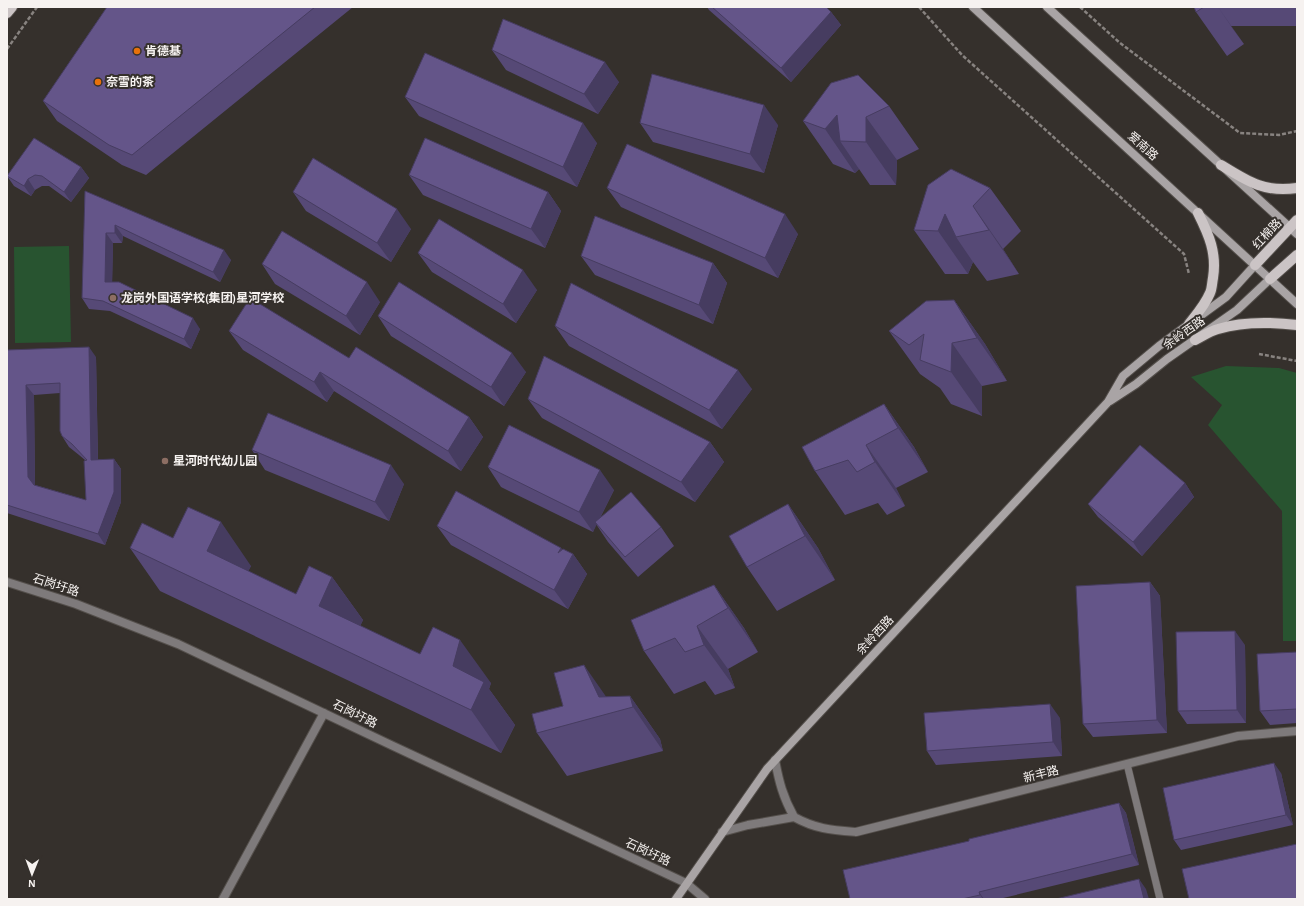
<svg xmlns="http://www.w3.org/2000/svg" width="1304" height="906" viewBox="0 0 1304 906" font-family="'Alegreya Sans','Noto Sans SC',sans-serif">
  <rect width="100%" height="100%" fill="#35302c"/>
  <path fill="#285430" d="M 69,246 L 71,342 L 15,343 L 14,247 Z
    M 1226,366 L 1279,368 L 1297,373 L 1297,641 L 1283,641 L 1282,511 L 1208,425 L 1222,405 L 1191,377 Z"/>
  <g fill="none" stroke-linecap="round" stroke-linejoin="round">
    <defs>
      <path id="lane" d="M 1127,764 L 1160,899"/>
      <path id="street" d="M 7,582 L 76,604 L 178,644 L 391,745 L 686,883 L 705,899
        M 794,817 C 816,829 831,830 856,832 L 1238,736 L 1297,731
        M 722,832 L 748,825 L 794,817 C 783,797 779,782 775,760
        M 223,899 L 324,713"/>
      <path id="secondary" d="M 973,7 L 1297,304
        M 1047,7 L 1297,234
        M 1110,401 L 1136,384 L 1167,359 L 1237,310 L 1270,279
        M 676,899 L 767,769 L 1108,402 L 1123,376 L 1159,346 L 1226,297 L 1255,265"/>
      <path id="primary" d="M 7,13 L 12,7
        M 1221,165 C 1247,181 1264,193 1297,188
        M 1255,265 L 1297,220
        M 1270,279 L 1297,255
        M 1189,324 C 1197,314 1205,305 1210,293 C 1212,289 1212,283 1213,278 C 1217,253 1209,235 1198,213
        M 1195,340 C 1203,336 1210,331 1218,329 C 1244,321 1271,322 1297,325"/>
    </defs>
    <use href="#lane" stroke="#544f4b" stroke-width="8"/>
    <use href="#street" stroke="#544f4b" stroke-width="10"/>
    <use href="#secondary" stroke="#544f4b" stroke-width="10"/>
    <use href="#primary" stroke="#544f4b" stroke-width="12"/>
    <path stroke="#888380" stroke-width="2.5" stroke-dasharray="4 2" stroke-linecap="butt" d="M 919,7 L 962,55 L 1184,254 L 1189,274
      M 1080,7 L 1120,43 L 1240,133 L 1279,135 L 1297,131
      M 7,49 L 37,7
      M 1259,354 L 1297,361"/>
    <use href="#lane" stroke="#7e7a7b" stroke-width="7"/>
    <use href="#street" stroke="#7e7a7b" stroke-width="8"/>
    <use href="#secondary" stroke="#a9a4a5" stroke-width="8"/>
    <use href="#primary" stroke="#cbc4c5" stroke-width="10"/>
  </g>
  <path fill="#564976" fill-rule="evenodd" d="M 107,7 L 353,7 L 146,175 L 122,165 L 57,121 L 43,101 Z
    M 707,7 L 826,7 L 831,12 L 841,25 L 791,82 L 709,10 Z
    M 1194,7 L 1297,7 L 1297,26 L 1231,26 L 1244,44 L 1227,56 L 1196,12 Z
    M 492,50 L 619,82 L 598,114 L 506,70 Z
    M 405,97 L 597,143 L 577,187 L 419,116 Z
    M 889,106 L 919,149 L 897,160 L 896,185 L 870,185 L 859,169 L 855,173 L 833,164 L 803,121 Z
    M 640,123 L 778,125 L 764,173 L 653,142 Z
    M 81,167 L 89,178 L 71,202 L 49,186 L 42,186 L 35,190 L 31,196 L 14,186 L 7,176 Z
    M 409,175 L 548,192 L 561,211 L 545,248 L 423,195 Z
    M 607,188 L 798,234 L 778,278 L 621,207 Z
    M 990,188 L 1021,231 L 1003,249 L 1019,274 L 987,281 L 973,262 L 968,274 L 945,274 L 914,230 Z
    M 85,191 L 231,260 L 220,282 L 123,236 L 122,243 L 113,243 L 112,282 L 200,329 L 191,349 L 110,311 L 89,309 L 82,298 Z
    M 293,192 L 411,229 L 391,262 L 306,211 Z
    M 418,253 L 537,290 L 516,323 L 432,272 Z
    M 581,256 L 713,263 L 727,283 L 713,324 L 595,275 Z
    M 262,264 L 380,302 L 360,335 L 275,284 Z
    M 954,300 L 985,344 L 1007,381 L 982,386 L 982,416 L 951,404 L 940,388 L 920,374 L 889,331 Z
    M 378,316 L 526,372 L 504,406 L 391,336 Z
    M 555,326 L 752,389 L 722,429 L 569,346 Z
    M 229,331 L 349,358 L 469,417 L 483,437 L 461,471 L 334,391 L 327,402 L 243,350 Z
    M 7,350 L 96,357 L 98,460 L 114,459 L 121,469 L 121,502 L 105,545 L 7,513 ZM 60,393 L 62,436 L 69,447 L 79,455 L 85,460 L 86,500 L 35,485 L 34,395 Z
    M 528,399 L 710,442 L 724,462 L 695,502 L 542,418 Z
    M 884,404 L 914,447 L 928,472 L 896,488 L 905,506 L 887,515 L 878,503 L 845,515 L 815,471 Z
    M 252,450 L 404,484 L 389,521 L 265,470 Z
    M 488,467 L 614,490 L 600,518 L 661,527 L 674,546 L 638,577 L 608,542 L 596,524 L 593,532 L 501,487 Z
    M 1185,483 L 1194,497 L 1142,556 L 1098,517 L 1088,504 Z
    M 788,504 L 818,548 L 835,580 L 777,611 L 747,567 Z
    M 437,526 L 561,548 L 562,550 L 573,554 L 587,574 L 568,609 L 451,545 Z
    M 173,538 L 251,566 L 248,571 L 296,594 L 332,577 L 363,620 L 360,626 L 420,654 L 491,683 L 489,689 L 515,725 L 501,753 L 160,591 L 130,548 Z
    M 1150,582 L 1160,596 L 1167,733 L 1093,737 L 1083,724 Z
    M 714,585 L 744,628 L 758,652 L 728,669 L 735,688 L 715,695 L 705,681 L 674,694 L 644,651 Z
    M 1245,645 L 1246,723 L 1187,724 L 1178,711 Z
    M 1297,652 L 1297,723 L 1270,725 L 1260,711 Z
    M 630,696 L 660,739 L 663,751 L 567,776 L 537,733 L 606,697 Z
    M 1060,718 L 1062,756 L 936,765 L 927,751 Z
    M 1281,773 L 1293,825 L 1181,850 L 1174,840 Z
    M 1119,803 L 1126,813 L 1139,865 L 999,899 L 850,899 L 969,841 Z"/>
  <path fill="#463c60" d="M 1218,7 L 1231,26 L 1244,44 Z
    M 831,12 L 841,25 L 791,82 L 781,68 Z
    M 605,62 L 619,82 L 598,114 L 584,94 Z
    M 764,105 L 778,125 L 764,173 L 750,154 Z
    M 837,115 L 840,141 L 859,169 L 855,173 L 825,129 Z
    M 866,117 L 897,160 L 896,185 L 866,142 Z
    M 583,123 L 597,143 L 577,187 L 563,167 Z
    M 81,167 L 89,178 L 71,202 L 64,192 Z
    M 28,179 L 35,190 L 31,196 L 24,186 Z
    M 548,192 L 561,211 L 545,248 L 531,229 Z
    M 973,206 L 1003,249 L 1019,274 L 989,230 Z
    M 397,209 L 411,229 L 391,262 L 377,243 Z
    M 785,214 L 798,234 L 778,278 L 765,258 Z
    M 945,214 L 956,237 L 973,262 L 968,274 L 938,231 Z
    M 115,225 L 123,236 L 122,243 L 115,233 Z
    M 106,233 L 113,243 L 112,292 L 105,282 Z
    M 224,250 L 231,260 L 220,282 L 213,272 Z
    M 713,263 L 727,283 L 713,324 L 699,305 Z
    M 523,270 L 537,290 L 516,323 L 503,304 Z
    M 367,282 L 380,302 L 360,335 L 346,316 Z
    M 954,300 L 985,344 L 1007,381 L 977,338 Z
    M 193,318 L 200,329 L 191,349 L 184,339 Z
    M 952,343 L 982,386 L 982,416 L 951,372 Z
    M 89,347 L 96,357 L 98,470 L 91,460 Z
    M 512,353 L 526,372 L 504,406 L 491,387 Z
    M 738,370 L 752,389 L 722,429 L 709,410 Z
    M 320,372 L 334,391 L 327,402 L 314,382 Z
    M 26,385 L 34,395 L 35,487 L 28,477 Z
    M 884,404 L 914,447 L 928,472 L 898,428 Z
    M 469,417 L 483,437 L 461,471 L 448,451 Z
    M 710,442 L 724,462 L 695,502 L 681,482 Z
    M 866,445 L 896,488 L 905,506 L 875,462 Z
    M 114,459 L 121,469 L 121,502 L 105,545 L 98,534 Z
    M 391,465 L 404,484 L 389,521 L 375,502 Z
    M 600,470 L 614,490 L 593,532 L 579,512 Z
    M 1185,483 L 1194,497 L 1142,556 L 1133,542 Z
    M 788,504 L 818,548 L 835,580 L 805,536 Z
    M 221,522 L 251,566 L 237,595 L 207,551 Z
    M 561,548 L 570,561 L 573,554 L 587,574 L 568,609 L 554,590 L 558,553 Z
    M 332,577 L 363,620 L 349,650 L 319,606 Z
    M 1150,582 L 1160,596 L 1167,733 L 1157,720 Z
    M 714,585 L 744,628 L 758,652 L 728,608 Z
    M 697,626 L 728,669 L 735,688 L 704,645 Z
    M 1235,631 L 1245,645 L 1246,723 L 1237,710 Z
    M 460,640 L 491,683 L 489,689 L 515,725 L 501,753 L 471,710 L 453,666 Z
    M 584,665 L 614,708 L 599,697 Z
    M 630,696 L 660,739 L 663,751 L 633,707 Z
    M 1050,704 L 1060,718 L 1062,756 L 1053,742 Z
    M 1274,763 L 1281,773 L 1293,825 L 1286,815 Z
    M 1119,803 L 1126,813 L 1139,865 L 1132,854 Z
    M 1139,879 L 1146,889 L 1149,899 L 1144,899 Z
    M 979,892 L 984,899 L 983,899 L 980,895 Z"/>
  <path fill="#645589" stroke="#463c60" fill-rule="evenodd" d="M 107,7 L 315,7 L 132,155 L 109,145 L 43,101 Z
    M 712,7 L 826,7 L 831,12 L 781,68 Z
    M 1194,7 L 1204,7 L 1196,12 Z
    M 503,19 L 605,62 L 584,94 L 492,50 Z
    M 425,53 L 583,123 L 563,167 L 405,97 Z
    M 652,74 L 764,105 L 750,154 L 640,123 Z
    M 858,75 L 889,106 L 866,117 L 866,142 L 840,141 L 837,115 L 825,129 L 803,121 L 831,83 Z
    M 34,138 L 81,167 L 64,192 L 42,176 L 35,175 L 28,179 L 24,186 L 7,176 Z
    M 425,138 L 548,192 L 531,229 L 409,175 Z
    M 627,144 L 785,214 L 765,258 L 607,188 Z
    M 313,158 L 397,209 L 377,243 L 293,192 Z
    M 951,169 L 990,188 L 973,206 L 989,230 L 956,237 L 945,214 L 938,231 L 914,230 L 928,185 Z
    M 85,191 L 224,250 L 213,272 L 115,225 L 115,233 L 106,233 L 105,282 L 119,282 L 193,318 L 184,339 L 103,301 L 82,298 Z
    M 595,216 L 713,263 L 699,305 L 581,256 Z
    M 439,219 L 523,270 L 503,304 L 418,253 Z
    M 282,231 L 367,282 L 346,316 L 262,264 Z
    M 399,282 L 512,353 L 491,387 L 378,316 Z
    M 571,283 L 738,370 L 709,410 L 555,326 Z
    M 250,298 L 349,358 L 356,347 L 469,417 L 448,451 L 320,372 L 314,382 L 229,331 Z
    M 954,300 L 977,338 L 952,343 L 951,372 L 920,360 L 924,334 L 909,345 L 889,331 L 926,301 Z
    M 89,347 L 91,460 L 114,459 L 114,492 L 98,534 L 7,505 L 7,350 ZM 60,383 L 60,431 L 62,436 L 72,444 L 87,460 L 84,461 L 86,500 L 34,485 L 28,477 L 26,385 Z
    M 544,356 L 710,442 L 681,482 L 528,399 Z
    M 884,404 L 898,428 L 866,445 L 875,462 L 857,472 L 848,460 L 815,471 L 802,447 Z
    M 268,413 L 391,465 L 375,502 L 252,450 Z
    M 509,425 L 600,470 L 579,512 L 488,467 Z
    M 1140,445 L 1185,483 L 1133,542 L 1088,504 Z
    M 456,491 L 561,548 L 558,553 L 563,549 L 573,554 L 554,590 L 437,526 Z
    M 631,492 L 661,527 L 625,557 L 595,522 Z
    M 788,504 L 805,536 L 747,567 L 729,536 Z
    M 188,507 L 221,522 L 207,551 L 296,594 L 309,566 L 332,577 L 319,606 L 420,654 L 433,627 L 460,640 L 453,666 L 484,682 L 471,710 L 130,548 L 142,523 L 173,538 Z
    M 1150,582 L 1157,720 L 1083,724 L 1076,586 Z
    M 714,585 L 728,608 L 697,626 L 704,645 L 685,652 L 675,638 L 644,651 L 631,620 Z
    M 1235,631 L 1237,710 L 1178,711 L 1176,632 Z
    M 1297,652 L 1297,709 L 1260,711 L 1257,654 Z
    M 584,665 L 599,697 L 630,696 L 633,707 L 537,733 L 532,714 L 563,706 L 554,673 Z
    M 1050,704 L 1053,742 L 927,751 L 924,713 Z
    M 1274,763 L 1286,815 L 1174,840 L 1163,788 Z
    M 1119,803 L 1132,854 L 979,892 L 980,895 L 962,899 L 850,899 L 843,870 L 969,841 L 969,839 Z
    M 1297,844 L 1297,899 L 1189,899 L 1182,869 Z
    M 1139,879 L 1144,899 L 1056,899 Z"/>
  <g fill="#e8710a" stroke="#35302c" stroke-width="1.5">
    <circle cx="137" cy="51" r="4"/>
    <circle cx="98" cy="82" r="4"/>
  </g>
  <g fill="#8d6e63" stroke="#35302c" stroke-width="1.5">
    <circle cx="113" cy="298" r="4"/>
    <circle cx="165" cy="461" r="4"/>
  </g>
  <g text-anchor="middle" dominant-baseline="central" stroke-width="4" stroke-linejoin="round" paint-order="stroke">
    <g font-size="12" font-weight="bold" fill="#f6f2f0" stroke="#35302c" text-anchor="start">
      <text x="145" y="51">肯德基</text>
      <text x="106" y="82">奈雪的茶</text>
      <text x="121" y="298">龙岗外国语学校(集团)星河学校</text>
      <text x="173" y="461">星河时代幼儿园</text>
    </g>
    <g font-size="12" fill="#f6f2f0" stroke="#35302c">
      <text transform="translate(1143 146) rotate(42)">爱南路</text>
      <text transform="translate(1267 234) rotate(-47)">红棉路</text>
      <text transform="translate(1184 333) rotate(-35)">余岭西路</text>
      <text transform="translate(56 585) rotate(18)">石岗圩路</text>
      <text transform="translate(875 635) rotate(-47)">余岭西路</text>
      <text transform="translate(355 714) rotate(26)">石岗圩路</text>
      <text transform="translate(1041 774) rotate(-14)">新丰路</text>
      <text transform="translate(648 852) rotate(25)">石岗圩路</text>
    </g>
  </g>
  <rect width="1304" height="906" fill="none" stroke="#f6f2f0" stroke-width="16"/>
  <g transform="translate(32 874) rotate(181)" stroke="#35302c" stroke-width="3" paint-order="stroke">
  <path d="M0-3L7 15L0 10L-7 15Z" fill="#f6f2f0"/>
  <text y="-6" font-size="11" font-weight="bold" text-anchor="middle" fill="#f6f2f0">N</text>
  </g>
</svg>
